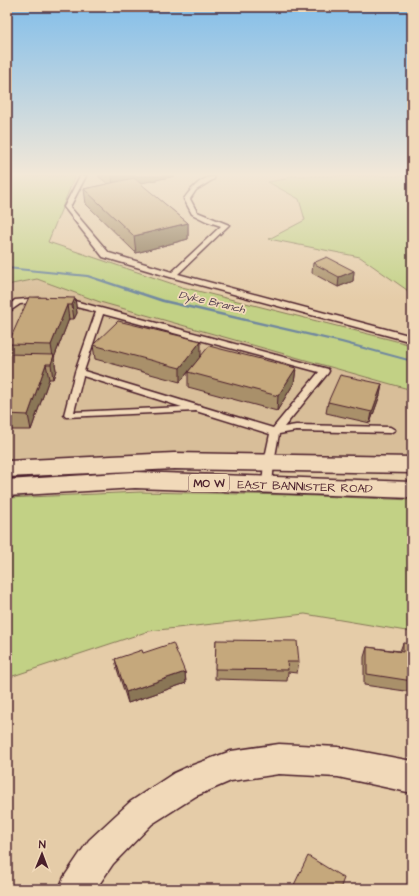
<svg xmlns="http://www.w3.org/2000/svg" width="419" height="896" viewBox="0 0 419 896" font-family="'Architects Daughter',sans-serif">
  <rect width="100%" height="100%" fill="#e5cca8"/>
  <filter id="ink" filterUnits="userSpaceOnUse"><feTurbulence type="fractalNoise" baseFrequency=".025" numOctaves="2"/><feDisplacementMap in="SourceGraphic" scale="8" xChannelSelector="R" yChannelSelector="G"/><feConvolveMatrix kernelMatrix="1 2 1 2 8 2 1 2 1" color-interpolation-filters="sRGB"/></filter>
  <g filter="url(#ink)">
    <path fill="#d8be99" d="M 37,279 L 100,302 L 412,390 L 412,458 L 292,455 L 141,455 L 7,461 L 7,285 Z"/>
    <path fill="#c2d185" stroke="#867858" d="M 7,176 L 75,176 L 48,242 L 182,287 L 412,345 L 412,390 L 100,302 L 37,279 L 7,285 Z
      M 289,176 L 412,176 L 412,303 L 407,290 L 360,257 L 269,239 L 305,220 L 299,199 L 268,182 L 286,179 Z
      M 140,492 L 291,495 L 412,500 L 412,632 L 305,614 L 149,631 L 7,678 L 7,498 Z"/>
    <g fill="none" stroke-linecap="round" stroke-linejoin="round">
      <path fill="#70879f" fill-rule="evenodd" d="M 7,267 L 88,275 L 165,300 L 342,341 L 412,360 L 412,362 L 341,343 L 162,302 L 87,277 L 7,269 Z"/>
      <defs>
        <path id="lane" d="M 80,176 L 86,176 L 70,207 L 109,253 L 172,272 L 221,226 L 206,221 L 192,214 L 184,199 C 190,190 202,176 214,177 L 214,179 L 196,190 L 190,199 L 197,212 L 229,225 L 178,274 L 412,336 L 412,342 L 170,277 L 103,257 L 64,207 Z
          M 40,298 L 44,300 L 43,302 L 20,304 L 7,313 L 7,307 L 15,300 Z
          M 61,299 L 67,299 L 328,369 L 329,371 L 328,373 L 284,427 L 296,425 L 390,427 L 395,430 L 390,433 L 296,431 L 279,434 L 274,462 L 272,485 L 271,488 L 263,488 L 262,485 L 264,462 L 270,434 L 196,411 L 66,417 L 64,415 L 75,372 L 96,312 L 61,303 ZM 103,314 L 319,372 L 273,428 L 84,371 ZM 83,376 L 182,407 L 74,412 Z"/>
        <path id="street" d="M 279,744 L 338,747 L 412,761 L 412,793 L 338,777 L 279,774 L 231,781 L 196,796 L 152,824 L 113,864 L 96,889 L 59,889 L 64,877 L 89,840 L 130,802 L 174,773 L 185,768 L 231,751 Z"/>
        <path id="primary" d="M 174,453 L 412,457 L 412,473 L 174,469 L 7,477 L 7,461 Z
          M 135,472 L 412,482 L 412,498 L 135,488 L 7,496 L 7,480 Z"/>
      </defs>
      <use href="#lane" stroke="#4a1f2b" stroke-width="3"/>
      <use href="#street" stroke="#4a1f2b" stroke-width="3"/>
      <use href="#primary" stroke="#4a1f2b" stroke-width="3"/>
      <use href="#lane" fill="#f1d9b9" fill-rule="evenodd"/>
      <use href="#street" fill="#f1d9b9" fill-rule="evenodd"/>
      <use href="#primary" fill="#f1d9b9" fill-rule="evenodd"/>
    </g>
    <path fill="#a9906b" stroke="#4a1f2b" d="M 98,176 L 175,176 L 139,183 L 188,223 L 188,239 L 136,253 L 86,204 L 84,189 L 108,184 Z
      M 313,263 L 354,271 L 353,281 L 338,287 L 312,273 Z
      M 75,298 L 77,313 L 74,319 L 69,319 L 54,358 L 56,370 L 53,379 L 49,379 L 31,430 L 7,430 L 7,354 L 10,354 L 8,344 Z
      M 93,345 L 201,355 L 296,368 L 294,383 L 277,411 L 188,387 L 188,372 L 180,382 L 95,359 Z
      M 382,384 L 380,395 L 370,423 L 326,413 L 328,402 Z
      M 216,640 L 299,662 L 297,673 L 288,672 L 287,681 L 215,679 Z
      M 403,643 L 412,644 L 412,692 L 364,685 L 364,657 L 367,647 L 400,651 Z
      M 143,653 L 185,672 L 186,683 L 128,703 L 117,669 L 115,659 Z"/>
    <path fill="#8a7657" stroke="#4a1f2b" d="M 112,176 L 175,176 L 113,189 Z
      M 188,223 L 188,239 L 136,253 L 134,236 Z
      M 354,271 L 353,281 L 338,287 L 339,277 Z
      M 75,298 L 77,313 L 74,319 L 72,305 Z
      M 67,305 L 69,319 L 54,358 L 56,370 L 53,379 L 51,364 L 53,357 L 51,345 Z
      M 201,341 L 201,356 L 180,382 L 180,368 Z
      M 46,364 L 49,379 L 31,430 L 28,415 Z
      M 296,368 L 294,383 L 277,411 L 278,396 Z
      M 382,384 L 380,395 L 370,423 L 372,412 Z
      M 185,672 L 186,683 L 128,703 L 126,692 Z"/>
    <path fill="#c5a87c" stroke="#4a1f2b" d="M 134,178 L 188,223 L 134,236 L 84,189 Z
      M 327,257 L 354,271 L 339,277 L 313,263 Z
      M 29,297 L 75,298 L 72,305 L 67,305 L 51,345 L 8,344 Z
      M 118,321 L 201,341 L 180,368 L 93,345 Z
      M 209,346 L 296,368 L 278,396 L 188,372 Z
      M 7,354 L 54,355 L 51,364 L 46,364 L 28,415 L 7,414 Z
      M 340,375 L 382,384 L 372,412 L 328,402 Z
      M 216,640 L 297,641 L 299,662 L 287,662 L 288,670 L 215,669 Z
      M 173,643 L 185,672 L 126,692 L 115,659 L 142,650 L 143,653 Z
      M 403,643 L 412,644 L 412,681 L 367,674 L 367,647 L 403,652 Z
      M 308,856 L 344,878 L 340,889 L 292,889 Z"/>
  </g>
  <linearGradient id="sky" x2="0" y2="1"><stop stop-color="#82beea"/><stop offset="0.58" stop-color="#f3e8d8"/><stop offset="1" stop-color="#f3e8d8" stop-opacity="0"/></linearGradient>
  <rect width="419" height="301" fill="url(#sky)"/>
  <g text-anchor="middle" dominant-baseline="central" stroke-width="3.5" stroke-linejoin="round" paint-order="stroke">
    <g font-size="11" font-style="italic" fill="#574252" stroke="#f1d9b9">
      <text transform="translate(212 302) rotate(13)">Dyke Branch</text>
    </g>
    <rect fill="#f1d9b9" stroke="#7c5756" stroke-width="1" x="189" y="474" width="40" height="18" rx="3"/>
    <g font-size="11" font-weight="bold" fill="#4a1f2b">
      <text x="209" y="483">MO W</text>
    </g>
    <g font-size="12" fill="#4a1f2b" stroke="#f1d9b9">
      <text transform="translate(305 487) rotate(2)">EAST BANNISTER ROAD</text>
    </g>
  </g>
  <rect width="419" height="896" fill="none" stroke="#f1d9b9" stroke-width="24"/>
  <rect x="12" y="12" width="395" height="872" fill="none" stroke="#4a1f2b" stroke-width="1.5" filter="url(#ink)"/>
  <g transform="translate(42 854) rotate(1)" stroke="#f1d9b9" stroke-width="3" paint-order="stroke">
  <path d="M0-3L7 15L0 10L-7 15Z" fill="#4a1f2b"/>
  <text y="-6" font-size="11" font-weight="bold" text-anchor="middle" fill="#4a1f2b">N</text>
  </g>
</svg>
